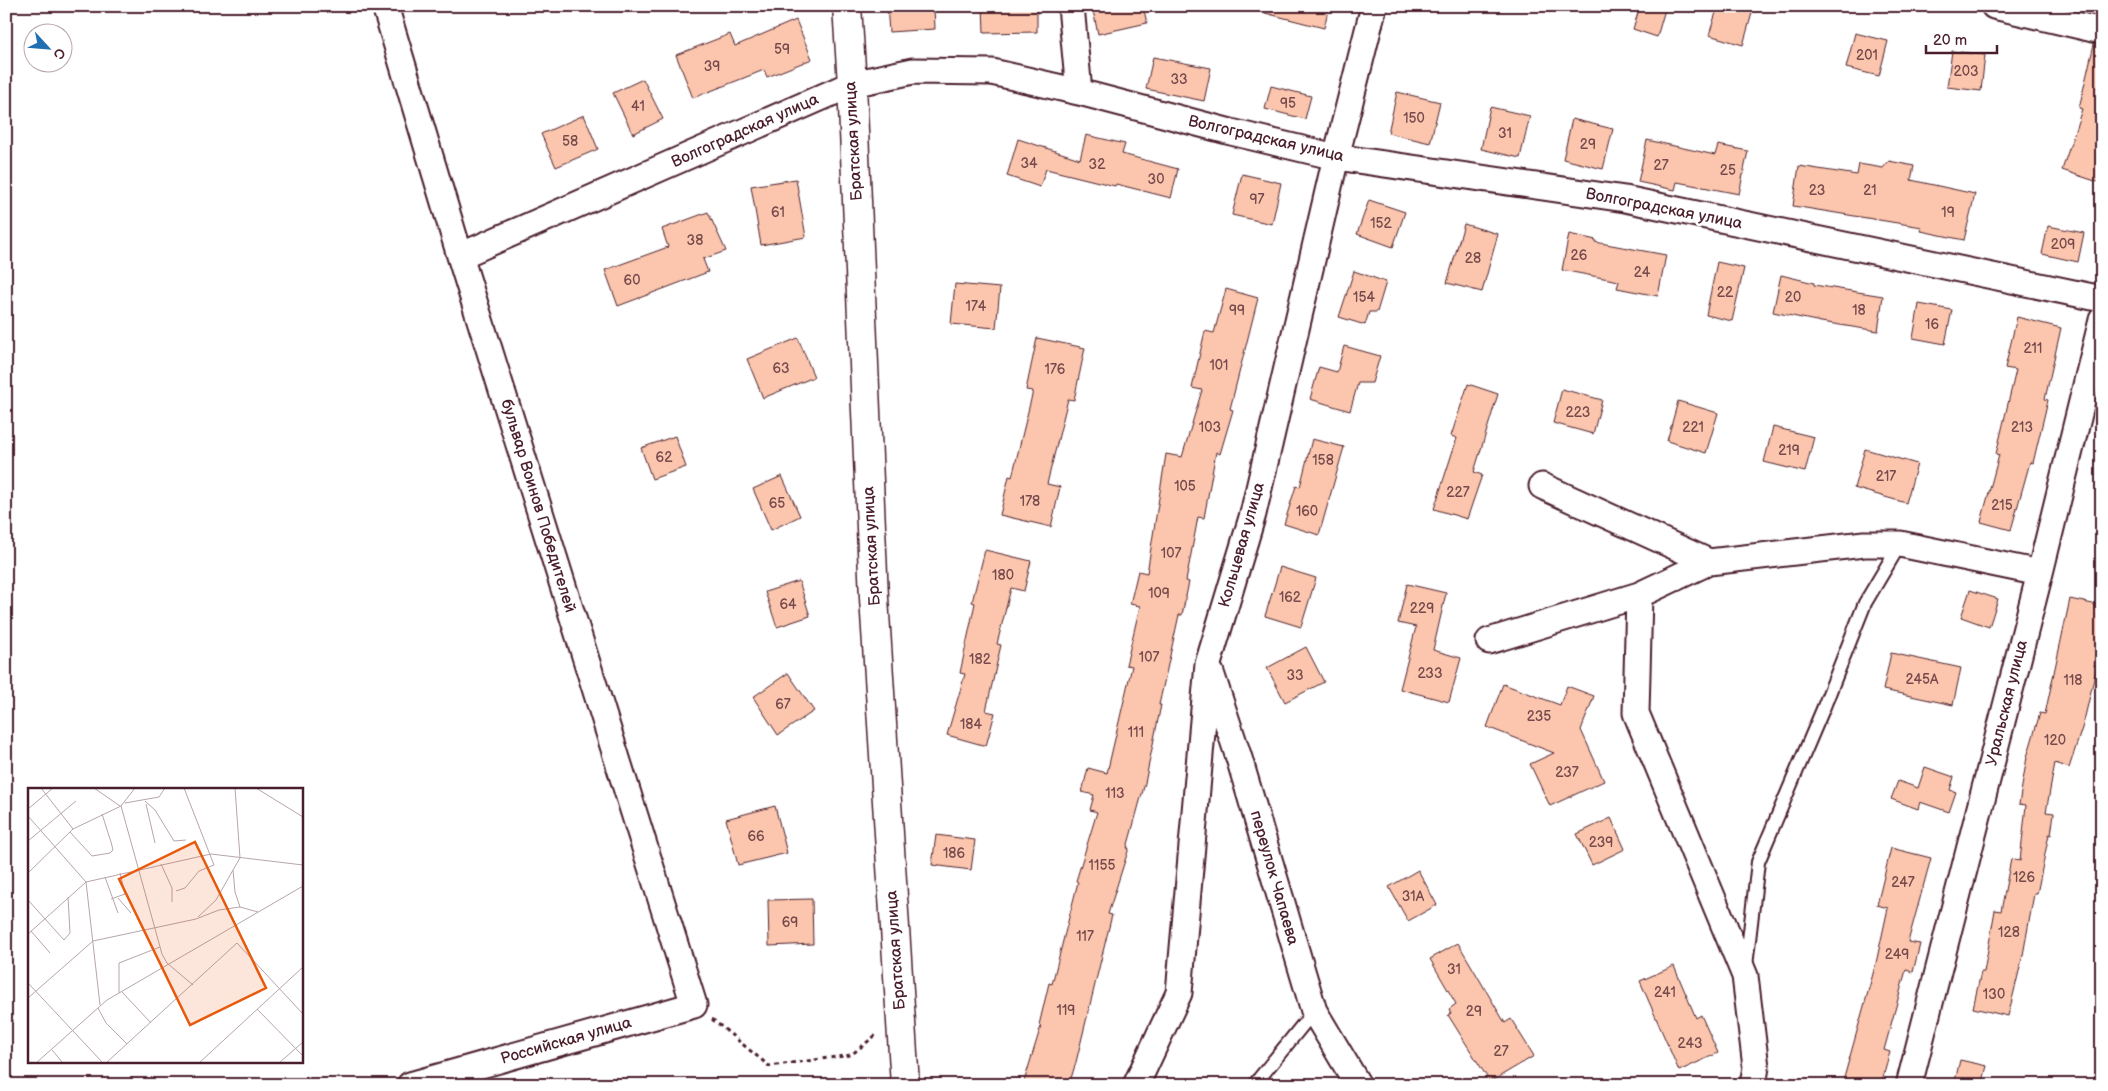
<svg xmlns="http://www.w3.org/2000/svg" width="2108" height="1091" viewBox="0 0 2108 1091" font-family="'Balsamiq Sans',sans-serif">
  <rect width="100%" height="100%" fill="#fff"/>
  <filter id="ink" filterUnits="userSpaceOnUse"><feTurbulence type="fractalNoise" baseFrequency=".02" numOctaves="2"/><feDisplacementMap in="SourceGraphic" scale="10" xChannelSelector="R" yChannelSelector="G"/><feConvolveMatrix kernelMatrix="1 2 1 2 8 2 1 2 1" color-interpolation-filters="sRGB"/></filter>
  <g filter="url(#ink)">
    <path fill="#fbc6ad" stroke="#4a1f2b" d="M 887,6 L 934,6 L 935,29 L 889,32 Z
      M 983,6 L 1037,6 L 1037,32 L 984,33 Z
      M 1092,6 L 1143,6 L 1147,23 L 1098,34 Z
      M 1266,6 L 1329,6 L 1324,28 L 1265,13 Z
      M 1640,6 L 1666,6 L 1657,37 L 1633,29 Z
      M 1718,6 L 1754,6 L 1743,45 L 1709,35 Z
      M 796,20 L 812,59 L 767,77 L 764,70 L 693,98 L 676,55 L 730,34 L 735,46 Z
      M 1855,33 L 1888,41 L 1879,76 L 1846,68 Z
      M 2094,44 L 2102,45 L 2102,170 L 2098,182 L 2062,170 L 2082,109 L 2079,108 Z
      M 1952,51 L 1985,55 L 1981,91 L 1947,87 Z
      M 1153,57 L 1211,68 L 1204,101 L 1146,89 Z
      M 643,79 L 663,119 L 633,134 L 613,93 Z
      M 1271,86 L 1311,96 L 1305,119 L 1265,109 Z
      M 1397,92 L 1440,102 L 1430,143 L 1388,133 Z
      M 1490,107 L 1530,116 L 1520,158 L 1481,149 Z
      M 584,115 L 598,149 L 556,167 L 541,134 Z
      M 1572,119 L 1613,129 L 1603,169 L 1563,159 Z
      M 1086,135 L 1125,144 L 1122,154 L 1178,169 L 1171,198 L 1116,184 L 1115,186 L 1046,169 L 1040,187 L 1007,176 L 1018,139 L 1080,159 Z
      M 1647,140 L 1715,155 L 1718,145 L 1748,151 L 1739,194 L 1677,182 L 1675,190 L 1638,182 Z
      M 1889,161 L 1914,166 L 1911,180 L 1975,194 L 1964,240 L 1921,231 L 1922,227 L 1793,206 L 1799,166 L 1857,175 L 1859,164 L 1883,168 Z
      M 1242,174 L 1281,183 L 1272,224 L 1232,215 Z
      M 796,179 L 806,237 L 761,245 L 751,186 Z
      M 1369,200 L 1405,212 L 1393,247 L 1357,234 Z
      M 708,212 L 726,251 L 703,259 L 708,272 L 618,306 L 605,270 L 668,247 L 662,229 Z
      M 1464,224 L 1498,234 L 1482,292 L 1447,283 Z
      M 2048,226 L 2084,233 L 2078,262 L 2042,254 Z
      M 1569,234 L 1596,240 L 1595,242 L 1666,255 L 1658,296 L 1617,288 L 1619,281 L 1562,270 Z
      M 1717,262 L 1744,268 L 1732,321 L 1706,315 Z
      M 1354,271 L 1386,282 L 1377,312 L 1369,312 L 1365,325 L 1339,317 Z
      M 1781,275 L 1814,283 L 1814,285 L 1883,296 L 1878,331 L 1821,322 L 1773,312 Z
      M 955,284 L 1000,288 L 996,328 L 951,324 Z
      M 1226,289 L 1258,298 L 1230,409 L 1233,410 L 1220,454 L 1216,452 L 1204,518 L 1198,517 L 1186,581 L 1189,582 L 1182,615 L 1179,615 L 1159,705 L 1161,705 L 1145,783 L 1127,848 L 1129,848 L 1108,914 L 1112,915 L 1076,1062 L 1069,1085 L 1023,1085 L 1041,1026 L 1039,1025 L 1049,983 L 1052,984 L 1078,882 L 1076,881 L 1097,812 L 1090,810 L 1094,795 L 1082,792 L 1088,768 L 1107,773 L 1132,666 L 1126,665 L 1140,606 L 1130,604 L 1138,571 L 1147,573 L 1166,454 L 1182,457 L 1202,390 L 1192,388 L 1205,331 L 1214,333 Z
      M 1919,304 L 1952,310 L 1945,344 L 1913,338 Z
      M 2017,317 L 2061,328 L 2045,399 L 2048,400 L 2033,463 L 2030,462 L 2011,530 L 1981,522 L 1999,455 L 1996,454 L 2016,370 L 2005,368 Z
      M 798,338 L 814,377 L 763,398 L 747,359 Z
      M 1037,338 L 1085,348 L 1074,400 L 1068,399 L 1047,484 L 1060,487 L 1051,527 L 1000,515 L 1009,476 L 1012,477 L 1033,391 L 1026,390 Z
      M 1344,346 L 1380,356 L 1372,383 L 1358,383 L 1350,411 L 1310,399 L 1319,367 L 1337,372 Z
      M 1468,384 L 1498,394 L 1474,472 L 1482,475 L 1467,519 L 1434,509 L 1457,438 L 1451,436 Z
      M 1562,389 L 1602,400 L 1593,434 L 1553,423 Z
      M 1678,401 L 1718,413 L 1706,453 L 1667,441 Z
      M 1773,427 L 1814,437 L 1805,472 L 1764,462 Z
      M 675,436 L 686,467 L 652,479 L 641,448 Z
      M 1312,439 L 1344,447 L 1319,535 L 1284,524 L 1296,486 L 1300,487 Z
      M 1865,449 L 1917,464 L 1906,503 L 1854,488 Z
      M 782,476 L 800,516 L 771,530 L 753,489 Z
      M 985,550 L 1031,561 L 1024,591 L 1011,588 L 997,644 L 1001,645 L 986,711 L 995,713 L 986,746 L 947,735 L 965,674 L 960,673 L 975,603 L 972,602 Z
      M 1280,567 L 1316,578 L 1301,627 L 1265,616 Z
      M 799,581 L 810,616 L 777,627 L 765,592 Z
      M 1407,584 L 1446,593 L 1433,650 L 1461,658 L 1449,702 L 1400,689 L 1416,627 L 1398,623 Z
      M 1970,590 L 1998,599 L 1989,627 L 1961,617 Z
      M 2070,599 L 2102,606 L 2102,631 L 2094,666 L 2097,666 L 2083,725 L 2069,768 L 2055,763 L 2046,812 L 2054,813 L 2051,835 L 2049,834 L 2037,894 L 2034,894 L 2023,955 L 2008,1016 L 1973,1008 L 1981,972 L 1984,972 L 1995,910 L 2001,911 L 2011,859 L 2020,861 L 2026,805 L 2019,804 L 2027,757 L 2040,713 L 2045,714 Z
      M 1306,647 L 1324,682 L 1285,702 L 1267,668 Z
      M 1891,653 L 1961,668 L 1953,705 L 1883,690 Z
      M 788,673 L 814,711 L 778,735 L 753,697 Z
      M 1503,684 L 1560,705 L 1567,686 L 1594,696 L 1581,730 L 1604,781 L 1550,806 L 1530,764 L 1554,753 L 1487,727 Z
      M 1925,767 L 1954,777 L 1950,790 L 1956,792 L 1949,812 L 1920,802 L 1918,809 L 1891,799 L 1898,781 L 1918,788 Z
      M 775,806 L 787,853 L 738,865 L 726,819 Z
      M 1611,818 L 1625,849 L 1592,865 L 1577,834 Z
      M 936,835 L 975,840 L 971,870 L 932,865 Z
      M 1891,848 L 1931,858 L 1908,942 L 1920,944 L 1913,972 L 1906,970 L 1884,1050 L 1890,1052 L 1881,1085 L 1842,1085 L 1876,963 L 1888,908 L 1877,905 Z
      M 1418,870 L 1437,905 L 1408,921 L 1389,887 Z
      M 812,899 L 813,944 L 769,946 L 768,900 Z
      M 1458,943 L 1505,1023 L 1511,1019 L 1534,1056 L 1490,1082 L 1448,1015 L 1451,1013 L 1449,1009 L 1456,1004 L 1430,959 Z
      M 1674,966 L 1696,1018 L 1701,1015 L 1718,1053 L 1679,1071 L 1640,981 Z
      M 1960,1060 L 1987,1066 L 1982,1085 L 1954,1085 Z"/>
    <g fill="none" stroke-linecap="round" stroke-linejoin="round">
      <defs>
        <path id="lane" d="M 1746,966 L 1758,862 L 1823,709 L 1865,603 L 1900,544
          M 1254,1085 L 1314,1011"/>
        <path id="street" d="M 385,6 L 460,256 L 694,1005 L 410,1085
          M 1071,6 L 1079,92
          M 1994,6 L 2102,31
          M 460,256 L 852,84 L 913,71 L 992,72 L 1079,92 L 1231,132 L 1336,157 L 1625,199 L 2102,299
          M 1542,486 L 1709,562 L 1864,544 L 1900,544 L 2040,573
          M 1639,595 L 1636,713 L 1745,976 L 1756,1067 L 1753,1085
          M 1489,641 L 1639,595 L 1709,562
          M 1211,673 L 1239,758 L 1314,1011 L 1358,1085
          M 1136,1085 L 1179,993 L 1208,664 L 1253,514 L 1336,157 L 1374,6
          M 1909,1085 L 2040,573 L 2102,320"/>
        <path id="secondary" d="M 847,6 L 852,84 L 874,598 L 905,1085"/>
      </defs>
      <use href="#lane" stroke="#4a1f2b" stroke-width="16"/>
      <use href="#street" stroke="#4a1f2b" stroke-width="29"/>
      <use href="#secondary" stroke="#4a1f2b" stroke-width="31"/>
      <path stroke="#4a1f2b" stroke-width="3" stroke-dasharray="4 4" stroke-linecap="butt" d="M 712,1019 L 769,1066 L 851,1055 L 876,1035"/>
      <use href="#lane" stroke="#fff" stroke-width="12"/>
      <use href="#street" stroke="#fff" stroke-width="25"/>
      <use href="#secondary" stroke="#fff" stroke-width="28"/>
    </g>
  </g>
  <g text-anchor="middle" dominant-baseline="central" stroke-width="5" stroke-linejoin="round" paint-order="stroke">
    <g font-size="14" fill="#76494c">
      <text x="782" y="49">59</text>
      <text x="1867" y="55">201</text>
      <text x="712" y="66">39</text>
      <text x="1966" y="71">203</text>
      <text x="1179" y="79">33</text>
      <text x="1288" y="103">95</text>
      <text x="638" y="106">41</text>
      <text x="1414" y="118">150</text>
      <text x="1505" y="133">31</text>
      <text x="570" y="141">58</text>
      <text x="1588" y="144">29</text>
      <text x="1029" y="163">34</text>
      <text x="1097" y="164">32</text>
      <text x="1661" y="165">27</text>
      <text x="1728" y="170">25</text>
      <text x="1156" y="179">30</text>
      <text x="1817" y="190">23</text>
      <text x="1870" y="190">21</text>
      <text x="1257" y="199">97</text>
      <text x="778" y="212">61</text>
      <text x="1948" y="212">19</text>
      <text x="1381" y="223">152</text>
      <text x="695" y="240">38</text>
      <text x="2063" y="244">209</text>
      <text x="1579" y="255">26</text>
      <text x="1473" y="258">28</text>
      <text x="1642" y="272">24</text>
      <text x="632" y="280">60</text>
      <text x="1725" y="292">22</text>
      <text x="1364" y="297">154</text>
      <text x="1793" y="297">20</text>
      <text x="976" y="306">174</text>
      <text x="1237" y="310">99</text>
      <text x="1859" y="310">18</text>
      <text x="1932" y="324">16</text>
      <text x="2033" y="348">211</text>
      <text x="1219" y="365">101</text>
      <text x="781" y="368">63</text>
      <text x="1055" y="369">176</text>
      <text x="1578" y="412">223</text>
      <text x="1210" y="427">103</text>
      <text x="1693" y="427">221</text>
      <text x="2022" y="427">213</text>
      <text x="1789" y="450">219</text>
      <text x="664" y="457">62</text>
      <text x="1323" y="460">158</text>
      <text x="1886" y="476">217</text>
      <text x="1185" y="486">105</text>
      <text x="1458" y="492">227</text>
      <text x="1030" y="501">178</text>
      <text x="777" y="503">65</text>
      <text x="2002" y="505">215</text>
      <text x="1307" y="511">160</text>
      <text x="1171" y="553">107</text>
      <text x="1003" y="575">180</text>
      <text x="1159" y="593">109</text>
      <text x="1290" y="597">162</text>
      <text x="788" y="604">64</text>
      <text x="1422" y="608">229</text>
      <text x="1149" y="657">107</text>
      <text x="980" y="659">182</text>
      <text x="1430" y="673">233</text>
      <text x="1295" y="675">33</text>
      <text x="1922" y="679">245А</text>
      <text x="2073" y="680">118</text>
      <text x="783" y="704">67</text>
      <text x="1539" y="716">235</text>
      <text x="971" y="724">184</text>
      <text x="1136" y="732">111</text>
      <text x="2055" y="740">120</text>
      <text x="1567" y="772">237</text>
      <text x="1115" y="793">113</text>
      <text x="756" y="836">66</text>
      <text x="1601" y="842">239</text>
      <text x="954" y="853">186</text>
      <text x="1102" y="865">1155</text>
      <text x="2024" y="877">126</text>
      <text x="1903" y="882">247</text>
      <text x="1413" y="896">31А</text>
      <text x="790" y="922">69</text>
      <text x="2009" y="932">128</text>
      <text x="1085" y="936">117</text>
      <text x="1897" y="954">249</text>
      <text x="1454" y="969">31</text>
      <text x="1665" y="992">241</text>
      <text x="1994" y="994">130</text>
      <text x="1066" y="1010">119</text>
      <text x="1474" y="1011">29</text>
      <text x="1690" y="1043">243</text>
      <text x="1501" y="1051">27</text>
    </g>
    <g font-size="16" fill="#4a1f2b" stroke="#fff">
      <text transform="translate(745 131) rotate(-24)">Волгоградская улица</text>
      <text transform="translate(1266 139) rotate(13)">Волгоградская улица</text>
      <text transform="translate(854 141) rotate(-93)">Братская улица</text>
      <text transform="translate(1664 209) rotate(11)">Волгоградская улица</text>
      <text transform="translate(538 506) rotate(73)">бульвар Воинов Победителей</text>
      <text transform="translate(1242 545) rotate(-74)">Кольцевая улица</text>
      <text transform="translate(872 546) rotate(-93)">Братская улица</text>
      <text transform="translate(2007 703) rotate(-76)">Уральская улица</text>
      <text transform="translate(1274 878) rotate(74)">переулок Чапаева</text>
      <text transform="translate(896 950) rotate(-94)">Братская улица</text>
      <text transform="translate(566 1041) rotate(-16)">Российская улица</text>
    </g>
  </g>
  <g transform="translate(28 788)">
    <rect width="275" height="275" fill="#fff"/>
    <path fill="none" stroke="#b7a5aa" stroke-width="1" d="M 13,0 L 45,41M 66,0 L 92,18M 207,0 L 212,70 L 205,82 L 207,104 L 212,119M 228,0 L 275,29M 117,13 L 127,22 L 146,53 L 158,52M 97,15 L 131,9 L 137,0M 118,16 L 127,55M 93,18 L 134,166 L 139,175 L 165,197M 0,21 L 25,0M 0,28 L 58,94 L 72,217M 42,44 L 64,68 L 82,65 L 85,62 L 83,54 L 74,26M 0,53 L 48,13M 133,76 L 144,100 L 144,114M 0,85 L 45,41 L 93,18 L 107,0M 77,89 L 90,125M 148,103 L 157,100 L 171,83 L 186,77 L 156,0M 90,110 L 103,125M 83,111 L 97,106 L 92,85M 0,112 L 36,152 L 42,145 L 40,109M 170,129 L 188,112 L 205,82M 3,143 L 22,165M 0,146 L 58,94 L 183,66 L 275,77M 0,195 L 75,275M 94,204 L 123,235M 91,205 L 91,175 L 132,159M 0,210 L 65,153 L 168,131 L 191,122 L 212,119 L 230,124M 70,220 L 78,235 L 99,256M 229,221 L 275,268M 24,262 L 35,275M 8,275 L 79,212 L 275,98M 78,275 L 209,155 L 275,226M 171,275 L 275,179M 251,275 L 275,254"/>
    <path fill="#e8590c" fill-opacity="0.15" stroke="#e8590c" stroke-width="2.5" d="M 167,54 L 238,200 L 162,237 L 91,91 Z"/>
    <rect width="275" height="275" fill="none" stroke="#4a1f2b" stroke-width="2.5"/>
  </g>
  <rect width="2108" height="1091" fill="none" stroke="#fff" stroke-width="25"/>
  <rect x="12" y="12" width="2083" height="1066" fill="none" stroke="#4a1f2b" stroke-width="2" filter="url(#ink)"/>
  <g transform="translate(48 48) rotate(116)"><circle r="24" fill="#ffffff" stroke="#b7a5aa"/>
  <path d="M0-4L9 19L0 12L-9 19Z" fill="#1f6fb2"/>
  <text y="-8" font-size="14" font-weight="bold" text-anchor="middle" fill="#4a1f2b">С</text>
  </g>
  <path d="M1926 45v8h71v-8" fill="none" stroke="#4a1f2b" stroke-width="2.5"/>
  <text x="1933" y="45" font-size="15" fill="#4a1f2b" stroke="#ffffff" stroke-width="4" paint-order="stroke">20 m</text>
</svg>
